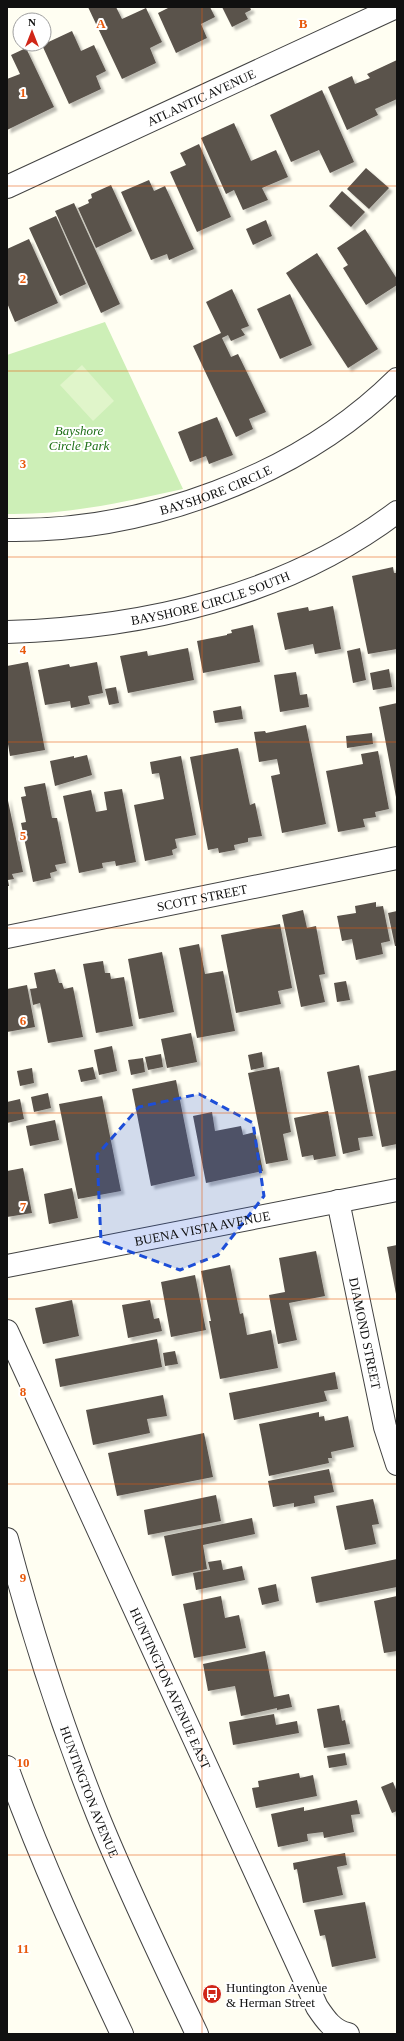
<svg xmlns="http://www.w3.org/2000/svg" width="404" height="2041" viewBox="0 0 404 2041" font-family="'Times New Roman',serif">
  <defs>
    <filter id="shadow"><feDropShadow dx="3.5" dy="3.5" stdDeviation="1" flood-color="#0004"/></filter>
  </defs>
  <rect width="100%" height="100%" fill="#fffef2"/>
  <path fill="#cdefb7" d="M 105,322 L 183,489 C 124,502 67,515 7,514 L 7,355 Z"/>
  <path fill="#e0f5ca" d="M 82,365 L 114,401 L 93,421 L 60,385 Z"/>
  <path fill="#5a524b" filter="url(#shadow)" d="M 88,7 L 116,7 L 122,19 L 146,8 L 162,42 L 150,48 L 156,63 L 122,79 Z
    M 170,7 L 210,7 L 215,17 L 201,24 L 207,38 L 176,53 L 158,13 Z
    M 222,7 L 250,7 L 251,10 L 245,13 L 248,19 L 232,27 Z
    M 72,31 L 81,51 L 94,45 L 106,71 L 96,76 L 101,89 L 69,104 L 42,45 Z
    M 26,48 L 54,107 L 7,130 L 7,79 L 20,74 L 11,55 Z
    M 397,60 L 397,99 L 375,109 L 378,115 L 347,130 L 328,87 L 352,76 L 355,84 L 370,78 L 367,74 Z
    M 322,90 L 354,162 L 330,173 L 319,150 L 291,162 L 270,115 Z
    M 234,123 L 251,161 L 276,150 L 288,177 L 262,188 L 268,200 L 243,210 L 234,190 L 226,194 L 201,138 Z
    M 199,144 L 231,217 L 197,232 L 170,172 L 186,165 L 180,153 Z
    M 366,168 L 389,188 L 369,209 L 347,189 Z
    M 149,180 L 154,191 L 165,186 L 194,249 L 169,260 L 167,254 L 151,260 L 121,192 Z
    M 111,185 L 132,231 L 96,248 L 78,208 L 89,203 L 88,200 L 92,198 L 91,194 Z
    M 342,191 L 365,212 L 351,227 L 329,206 Z
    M 74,203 L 120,304 L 101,313 L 55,211 Z
    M 56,216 L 86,284 L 60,296 L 29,228 Z
    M 266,220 L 272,236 L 253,245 L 246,229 Z
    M 365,229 L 397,279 L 397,285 L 366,305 L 343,268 L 348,265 L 337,248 Z
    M 29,239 L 58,303 L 15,322 L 7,303 L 7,249 Z
    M 317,253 L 378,349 L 348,368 L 286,273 Z
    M 232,289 L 249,326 L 241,329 L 245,335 L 231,341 L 228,335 L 222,338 L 231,357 L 238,354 L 266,412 L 249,419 L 253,429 L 236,437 L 193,346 L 221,333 L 206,302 Z
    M 290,294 L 312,345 L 280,359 L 257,309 Z
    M 217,417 L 233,455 L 209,464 L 206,456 L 190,462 L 178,432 Z
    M 393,567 L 394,573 L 397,573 L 397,649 L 368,654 L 352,576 Z
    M 333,606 L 341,649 L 315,654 L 313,644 L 285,650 L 277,613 L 308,607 L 309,611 Z
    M 253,625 L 260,662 L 203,673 L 197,641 L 227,635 L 227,634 L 232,633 L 231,630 Z
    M 188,648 L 194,680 L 128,693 L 120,656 L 147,651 L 148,656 Z
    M 360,648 L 366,680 L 353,683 L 347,651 Z
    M 28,662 L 45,750 L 10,756 L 7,738 L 7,666 Z
    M 97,662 L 103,693 L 88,696 L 90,704 L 71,708 L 70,701 L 45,705 L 38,670 L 69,664 L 70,667 Z
    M 389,669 L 392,687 L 373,690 L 370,673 Z
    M 296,672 L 300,695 L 307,694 L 309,707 L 280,712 L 274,675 Z
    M 116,687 L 119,703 L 109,705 L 105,689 Z
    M 397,703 L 397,797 L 396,797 L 379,707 Z
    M 241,706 L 243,719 L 215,723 L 213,711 Z
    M 306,725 L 326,824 L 282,833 L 271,776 L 280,774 L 277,759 L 259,762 L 254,732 L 265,731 L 266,733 Z
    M 372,733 L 373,744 L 347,748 L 346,736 Z
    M 238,748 L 250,805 L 255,803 L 262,836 L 248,838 L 248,842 L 234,845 L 235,850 L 219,853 L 218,848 L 208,850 L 190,757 Z
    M 378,751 L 389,809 L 375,812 L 376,817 L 363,819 L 365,827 L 338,832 L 326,771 L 363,764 L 361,754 Z
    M 87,755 L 92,775 L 55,786 L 50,761 L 74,756 L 74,758 Z
    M 181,756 L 196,835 L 175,839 L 177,848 L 172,850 L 173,855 L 145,861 L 134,805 L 164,799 L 159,773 L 152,774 L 150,762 Z
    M 45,783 L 52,818 L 57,818 L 66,863 L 55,865 L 57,871 L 50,873 L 51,878 L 33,882 L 21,823 L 26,822 L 21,797 L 26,796 L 24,787 Z
    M 122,789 L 136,862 L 116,866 L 115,861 L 102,863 L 103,868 L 79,873 L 63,796 L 91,790 L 96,812 L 107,810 L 104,792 Z
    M 7,796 L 23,872 L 12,874 L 14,879 L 8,880 L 9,886 L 7,886 Z
    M 376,902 L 376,907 L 383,906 L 390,941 L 381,943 L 383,954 L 356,960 L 352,939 L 342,941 L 337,916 L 356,913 L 355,906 Z
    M 303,910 L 307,928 L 316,926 L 325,974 L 319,975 L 325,1002 L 301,1007 L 282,915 Z
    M 397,911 L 397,946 L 395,946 L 388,913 Z
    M 280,924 L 292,988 L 278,991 L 281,1004 L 236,1013 L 221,935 Z
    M 199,944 L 205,974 L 223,971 L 235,1031 L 197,1038 L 179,948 Z
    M 162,952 L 174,1012 L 139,1019 L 128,959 Z
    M 103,961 L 105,973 L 110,973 L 111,979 L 124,977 L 133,1026 L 96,1033 L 83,964 Z
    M 55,969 L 59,983 L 62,983 L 64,989 L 73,987 L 83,1037 L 48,1043 L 40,1003 L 33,1005 L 30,989 L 37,988 L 34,973 Z
    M 346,981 L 350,1000 L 337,1002 L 334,983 Z
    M 27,985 L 35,1027 L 7,1032 L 7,989 Z
    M 191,1033 L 197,1062 L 167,1068 L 161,1039 Z
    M 112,1046 L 117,1071 L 99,1075 L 94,1050 Z
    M 262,1052 L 264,1067 L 251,1070 L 248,1055 Z
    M 161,1054 L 163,1067 L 148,1070 L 145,1057 Z
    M 143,1058 L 145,1072 L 131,1075 L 128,1060 Z
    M 359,1065 L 373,1136 L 358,1138 L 360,1150 L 343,1154 L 327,1072 Z
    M 93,1067 L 96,1079 L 81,1082 L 78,1070 Z
    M 279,1067 L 291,1132 L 283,1134 L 288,1160 L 266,1164 L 248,1073 Z
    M 32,1068 L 34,1083 L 20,1086 L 17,1071 Z
    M 397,1070 L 397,1144 L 382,1147 L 368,1076 Z
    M 176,1080 L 195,1176 L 151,1186 L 132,1089 Z
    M 48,1093 L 51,1108 L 34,1112 L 31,1097 Z
    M 102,1096 L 121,1191 L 78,1199 L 59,1104 Z
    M 20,1099 L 24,1119 L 7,1123 L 7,1102 Z
    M 328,1111 L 336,1156 L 314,1160 L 313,1155 L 302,1157 L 294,1118 Z
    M 212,1112 L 215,1131 L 241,1126 L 243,1135 L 255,1132 L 263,1171 L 206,1183 L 193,1116 Z
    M 55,1120 L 59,1140 L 30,1146 L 26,1126 Z
    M 23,1168 L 32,1213 L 7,1217 L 7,1171 Z
    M 72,1188 L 78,1218 L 49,1224 L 44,1194 Z
    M 397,1245 L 397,1294 L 396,1294 L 387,1247 Z
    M 316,1251 L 325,1296 L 289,1303 L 297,1340 L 278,1344 L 269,1295 L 285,1292 L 279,1258 Z
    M 230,1265 L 240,1314 L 243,1313 L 247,1335 L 271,1330 L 278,1368 L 220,1379 L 209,1321 L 211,1321 L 201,1271 Z
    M 195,1275 L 206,1330 L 171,1337 L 161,1282 Z
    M 72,1300 L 79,1336 L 43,1344 L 35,1308 Z
    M 150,1300 L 154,1319 L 159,1318 L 162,1331 L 128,1338 L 122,1305 Z
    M 157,1339 L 162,1367 L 60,1387 L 55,1359 Z
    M 175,1351 L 178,1364 L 165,1366 L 163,1353 Z
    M 335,1372 L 338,1389 L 324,1391 L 327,1401 L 234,1420 L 229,1393 Z
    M 163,1395 L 167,1416 L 147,1419 L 150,1433 L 93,1445 L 86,1410 Z
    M 319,1412 L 319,1417 L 324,1416 L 325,1421 L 348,1416 L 354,1447 L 331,1452 L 332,1458 L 328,1458 L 329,1463 L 269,1476 L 259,1424 Z
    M 204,1433 L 213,1477 L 117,1496 L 108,1453 Z
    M 329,1469 L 334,1492 L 314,1496 L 315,1503 L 294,1507 L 294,1503 L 273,1507 L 268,1481 Z
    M 216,1495 L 221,1521 L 148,1535 L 144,1510 Z
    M 373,1499 L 379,1524 L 372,1525 L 376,1544 L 345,1550 L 336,1506 Z
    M 252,1518 L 255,1534 L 203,1545 L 207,1569 L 172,1576 L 164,1536 Z
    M 397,1559 L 397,1587 L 316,1603 L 311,1577 Z
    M 221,1560 L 223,1570 L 242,1566 L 245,1580 L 196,1590 L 193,1573 L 210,1570 L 208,1562 Z
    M 276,1584 L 279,1601 L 262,1605 L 258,1588 Z
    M 221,1596 L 225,1618 L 239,1615 L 246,1648 L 194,1658 L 183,1604 Z
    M 397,1596 L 397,1651 L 384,1653 L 374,1601 Z
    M 265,1651 L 274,1697 L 289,1694 L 292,1707 L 277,1710 L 277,1708 L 241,1716 L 235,1686 L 208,1691 L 203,1664 Z
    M 339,1705 L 342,1721 L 345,1720 L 350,1744 L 324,1748 L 317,1709 Z
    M 274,1714 L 276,1725 L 297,1721 L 299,1733 L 233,1745 L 229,1722 Z
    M 345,1753 L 347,1765 L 329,1768 L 327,1756 Z
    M 299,1773 L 300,1778 L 313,1775 L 317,1796 L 256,1808 L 252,1788 L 259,1787 L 258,1781 Z
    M 393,1782 L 397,1792 L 397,1811 L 392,1813 L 381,1787 Z
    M 357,1800 L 360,1814 L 351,1815 L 354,1832 L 324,1838 L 323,1832 L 307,1834 L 308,1841 L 278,1847 L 271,1814 L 304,1807 L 304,1811 Z
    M 345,1853 L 347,1865 L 337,1867 L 343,1895 L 303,1903 L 297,1869 L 294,1870 L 293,1863 Z
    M 365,1902 L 376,1958 L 332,1967 L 325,1935 L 320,1936 L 314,1910 Z"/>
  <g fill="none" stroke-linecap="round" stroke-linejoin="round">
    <defs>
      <g id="minor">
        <path id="s1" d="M 7,187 L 396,7"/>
        <path id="s2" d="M 7,530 C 145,532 298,477 397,379"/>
        <path id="s3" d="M 7,632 C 144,628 286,596 397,512"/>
        <path id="s4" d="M 7,937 L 397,858"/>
        <path id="s5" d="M 338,1201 L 385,1427 L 397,1464"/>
        <path id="s6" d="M 7,1266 L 397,1190"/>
        <path id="s7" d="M 7,1331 L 317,2007 C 325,2019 333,2031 348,2034"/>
      </g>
      <g id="tertiary">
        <path id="s8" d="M 7,1539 C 32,1633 62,1726 98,1816 C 128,1890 163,1962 197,2034"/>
        <path d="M 7,1767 C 40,1859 81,1947 122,2034"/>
      </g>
    </defs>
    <use href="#minor" stroke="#434343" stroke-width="24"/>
    <use href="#tertiary" stroke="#434343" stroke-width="24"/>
    <use href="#minor" stroke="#fff" stroke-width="22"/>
    <use href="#tertiary" stroke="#fff" stroke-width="22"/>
  </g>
  <path fill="#1d4ed8" fill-opacity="0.2" stroke="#1d4ed8" stroke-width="3" stroke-dasharray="8 5" stroke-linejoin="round" d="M 199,1094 L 253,1123 L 264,1196 L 218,1255 L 180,1270 L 101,1241 L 97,1155 L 139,1107 Z"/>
  <path fill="none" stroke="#e8590c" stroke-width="1" stroke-opacity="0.55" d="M 202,7 L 202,2034M 7,186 L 397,186M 7,371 L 397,371M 7,557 L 397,557M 7,742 L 397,742M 7,928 L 397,928M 7,1113 L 397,1113M 7,1299 L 397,1299M 7,1484 L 397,1484M 7,1670 L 397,1670M 7,1855 L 397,1855"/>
  <defs>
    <symbol id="bus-disc" viewBox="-11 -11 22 22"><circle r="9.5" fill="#d02618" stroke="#fff"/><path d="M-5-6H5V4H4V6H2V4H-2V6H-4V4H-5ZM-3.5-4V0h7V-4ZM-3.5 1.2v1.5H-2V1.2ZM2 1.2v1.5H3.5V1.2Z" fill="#fff"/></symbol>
  </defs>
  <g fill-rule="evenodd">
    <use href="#bus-disc" x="201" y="1983" width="22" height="22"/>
  </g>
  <g text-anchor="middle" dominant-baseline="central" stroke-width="4" stroke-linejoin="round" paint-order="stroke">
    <g font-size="13" fill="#101010" stroke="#fff">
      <text stroke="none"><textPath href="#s1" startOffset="214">ATLANTIC AVENUE</textPath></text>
      <text stroke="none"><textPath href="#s2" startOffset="214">BAYSHORE CIRCLE</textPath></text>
      <text stroke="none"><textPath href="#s3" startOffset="207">BAYSHORE CIRCLE SOUTH</textPath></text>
      <text stroke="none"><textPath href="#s4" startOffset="199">SCOTT STREET</textPath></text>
      <text stroke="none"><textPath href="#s6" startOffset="199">BUENA VISTA AVENUE</textPath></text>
      <text stroke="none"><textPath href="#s5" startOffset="135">DIAMOND STREET</textPath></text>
      <text stroke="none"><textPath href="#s7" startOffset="393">HUNTINGTON AVENUE EAST</textPath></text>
      <text stroke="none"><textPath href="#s8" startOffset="266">HUNTINGTON AVENUE</textPath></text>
    </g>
    <g font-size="13" font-style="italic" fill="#1f7018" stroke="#fff">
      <text x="79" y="430">Bayshore<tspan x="79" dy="15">Circle Park</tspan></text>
    </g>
    <g font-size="13" fill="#101010" stroke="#fff" text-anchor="start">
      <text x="226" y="1987">Huntington Avenue<tspan x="226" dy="15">&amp; Herman Street</tspan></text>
    </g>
  </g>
  <g font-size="13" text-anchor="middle" font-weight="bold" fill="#e8590c" stroke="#fff" stroke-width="4" stroke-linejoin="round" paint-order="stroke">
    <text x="101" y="28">A</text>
    <text x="303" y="28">B</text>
    <text x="23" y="97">1</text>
    <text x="23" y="283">2</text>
    <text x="23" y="468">3</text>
    <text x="23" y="654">4</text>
    <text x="23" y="840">5</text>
    <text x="23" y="1025">6</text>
    <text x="23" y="1211">7</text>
    <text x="23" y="1396">8</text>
    <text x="23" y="1582">9</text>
    <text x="23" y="1767">10</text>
    <text x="23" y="1953">11</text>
  </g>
  <rect width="404" height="2041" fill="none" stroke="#101010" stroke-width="16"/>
  <g transform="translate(32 32)"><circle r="19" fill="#ffffff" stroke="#9f9f9f"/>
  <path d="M0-3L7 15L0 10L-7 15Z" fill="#d02618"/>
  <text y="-6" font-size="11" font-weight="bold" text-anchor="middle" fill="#101010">N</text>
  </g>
</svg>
